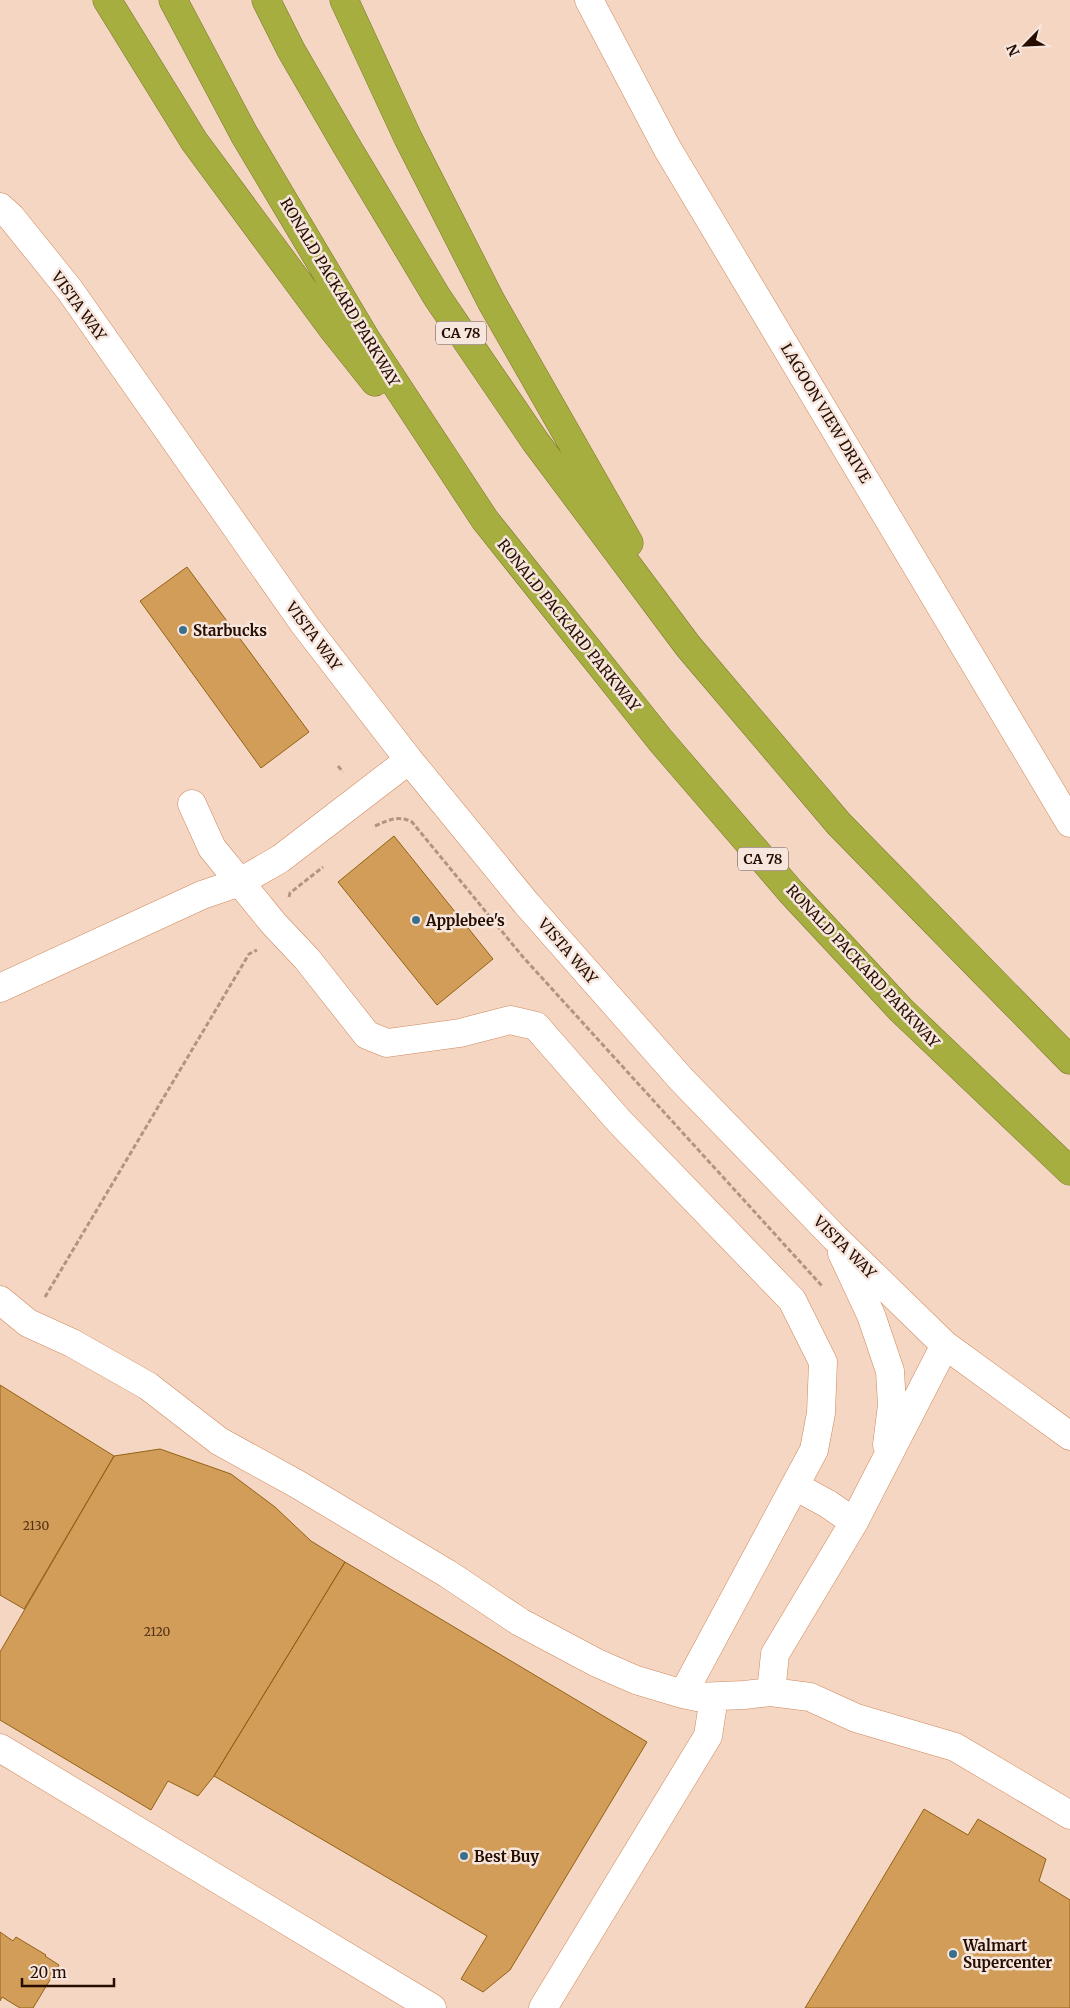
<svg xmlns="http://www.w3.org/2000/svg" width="1070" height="2008" viewBox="0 0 1070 2008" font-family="Merriweather,serif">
  <rect width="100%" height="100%" fill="#f5d6c3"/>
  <path fill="#d29d58" stroke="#936215" d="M 187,567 L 309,732 L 261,768 L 140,601 Z
    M 394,836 L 493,959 L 437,1005 L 338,882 Z
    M 0,1385 L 114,1456 L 24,1609 L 0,1595 Z
    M 160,1449 L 231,1474 L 275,1507 L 311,1541 L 345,1562 L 214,1776 L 198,1796 L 168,1781 L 151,1810 L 0,1720 L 0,1652 L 114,1456 Z
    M 345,1562 L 647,1742 L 510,1970 L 483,1992 L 461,1979 L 487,1936 L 214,1776 Z
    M 924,1809 L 968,1835 L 978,1819 L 1046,1859 L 1039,1881 L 1070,1900 L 1070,2008 L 805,2008 Z
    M 0,1932 L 13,1941 L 16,1937 L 46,1955 L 45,1956 L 59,1965 L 33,2008 L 20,2008 L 2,1997 L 0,2001 Z"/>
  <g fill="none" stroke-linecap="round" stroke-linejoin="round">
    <defs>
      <path id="minor" d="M 589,0 L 667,148 L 1070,823
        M 0,207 L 11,217 L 69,289 L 304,624 L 409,760 L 526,903 L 681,1079 L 835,1238 L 945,1345 L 1070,1436
        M 192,804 L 212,848 L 274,924 L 307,959 L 367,1035 L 387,1043 L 460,1033 L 510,1020 L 536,1026 L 619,1121 L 792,1300 L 823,1362 L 821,1413 L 814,1450 L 683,1694
        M 0,988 L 202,895 L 240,882 L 280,859 L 409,760
        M 842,1253 L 871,1315 L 890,1371 L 892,1405 L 887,1445
        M 0,1300 L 28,1323 L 72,1343 L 148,1386 L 219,1441 L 297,1484 L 448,1574 L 520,1622 L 597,1663 L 636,1680 L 683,1694 L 697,1697 L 744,1695 L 771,1692 L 810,1697 L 856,1718 L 955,1747 L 1070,1815
        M 795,1486 L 828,1504 L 854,1522
        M 771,1692 L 775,1654 L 854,1522 L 945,1345
        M 0,1748 L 432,2008
        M 543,2008 L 708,1736 L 714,1697"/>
      <path id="highway" d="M 107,0 L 194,141 L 332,328 L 375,382
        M 173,0 L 244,134 L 366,339 L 485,520 L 661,741 L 791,892 L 901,1010 L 1070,1171
        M 266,0 L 291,50 L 346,145 L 437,297 L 535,441 L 688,646 L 839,824 L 1070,1060
        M 344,0 L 408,138 L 491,301 L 629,543"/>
    </defs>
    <use href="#minor" stroke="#cf885a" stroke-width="29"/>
    <use href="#highway" stroke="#7a762a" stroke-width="29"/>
    <path stroke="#b29483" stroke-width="3" stroke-dasharray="5 2.5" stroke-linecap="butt" d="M 338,766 L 343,772
      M 375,826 C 389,820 398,815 412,822 L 523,957 L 822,1286
      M 289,897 L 290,893 L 323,867
      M 45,1297 L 249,954 L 257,950"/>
    <use href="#minor" stroke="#fff" stroke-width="28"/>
    <use href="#highway" stroke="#a7ae40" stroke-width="28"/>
  </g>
  <g fill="#3a708c" stroke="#f6e6dd" stroke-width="2">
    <circle cx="183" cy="630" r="5"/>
    <circle cx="416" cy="920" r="5"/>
    <circle cx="464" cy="1856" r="5"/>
    <circle cx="953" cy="1954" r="5"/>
  </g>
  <g text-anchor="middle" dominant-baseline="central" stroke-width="5" stroke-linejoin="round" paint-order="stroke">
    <g font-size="12" fill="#523116">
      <text x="36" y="1525">2130</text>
      <text x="157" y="1631">2120</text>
    </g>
    <g fill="#f6e6dd" stroke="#654e42" stroke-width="1">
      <rect x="436" y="321.5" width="50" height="23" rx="4"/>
      <rect x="738" y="847.5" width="50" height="23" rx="4"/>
    </g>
    <g font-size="14" font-weight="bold" fill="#270d00">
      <text x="461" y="333">CA 78</text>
      <text x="763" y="859">CA 78</text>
    </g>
    <g font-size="15" fill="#270d00" stroke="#f6e6dd">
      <text transform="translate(340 292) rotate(59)">RONALD PACKARD PARKWAY</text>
      <text transform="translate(79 306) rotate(54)">VISTA WAY</text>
      <text transform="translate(826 413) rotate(59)">LAGOON VIEW DRIVE</text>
      <text transform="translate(569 625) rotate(51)">RONALD PACKARD PARKWAY</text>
      <text transform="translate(314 636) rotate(53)">VISTA WAY</text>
      <text transform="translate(568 951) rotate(49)">VISTA WAY</text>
      <text transform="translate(863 966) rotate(47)">RONALD PACKARD PARKWAY</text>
      <text transform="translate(845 1247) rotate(45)">VISTA WAY</text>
    </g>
    <g font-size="15" font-weight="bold" fill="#270d00" stroke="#f6e6dd" text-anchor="start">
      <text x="193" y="630">Starbucks</text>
      <text x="426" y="920">Applebee's</text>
      <text x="474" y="1856">Best Buy</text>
      <text x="963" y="1945">Walmart<tspan x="963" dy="17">Supercenter</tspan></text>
    </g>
  </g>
  <g transform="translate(1025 45) rotate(246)" stroke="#f6e6dd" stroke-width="4" paint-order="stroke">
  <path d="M0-4L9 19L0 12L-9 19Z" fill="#270d00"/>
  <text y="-8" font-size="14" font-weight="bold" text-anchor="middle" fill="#270d00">N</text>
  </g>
  <path d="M22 1978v8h92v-8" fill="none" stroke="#270d00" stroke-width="2.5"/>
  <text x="30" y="1978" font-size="15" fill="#270d00" stroke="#f6e6dd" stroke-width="4" paint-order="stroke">20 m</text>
</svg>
